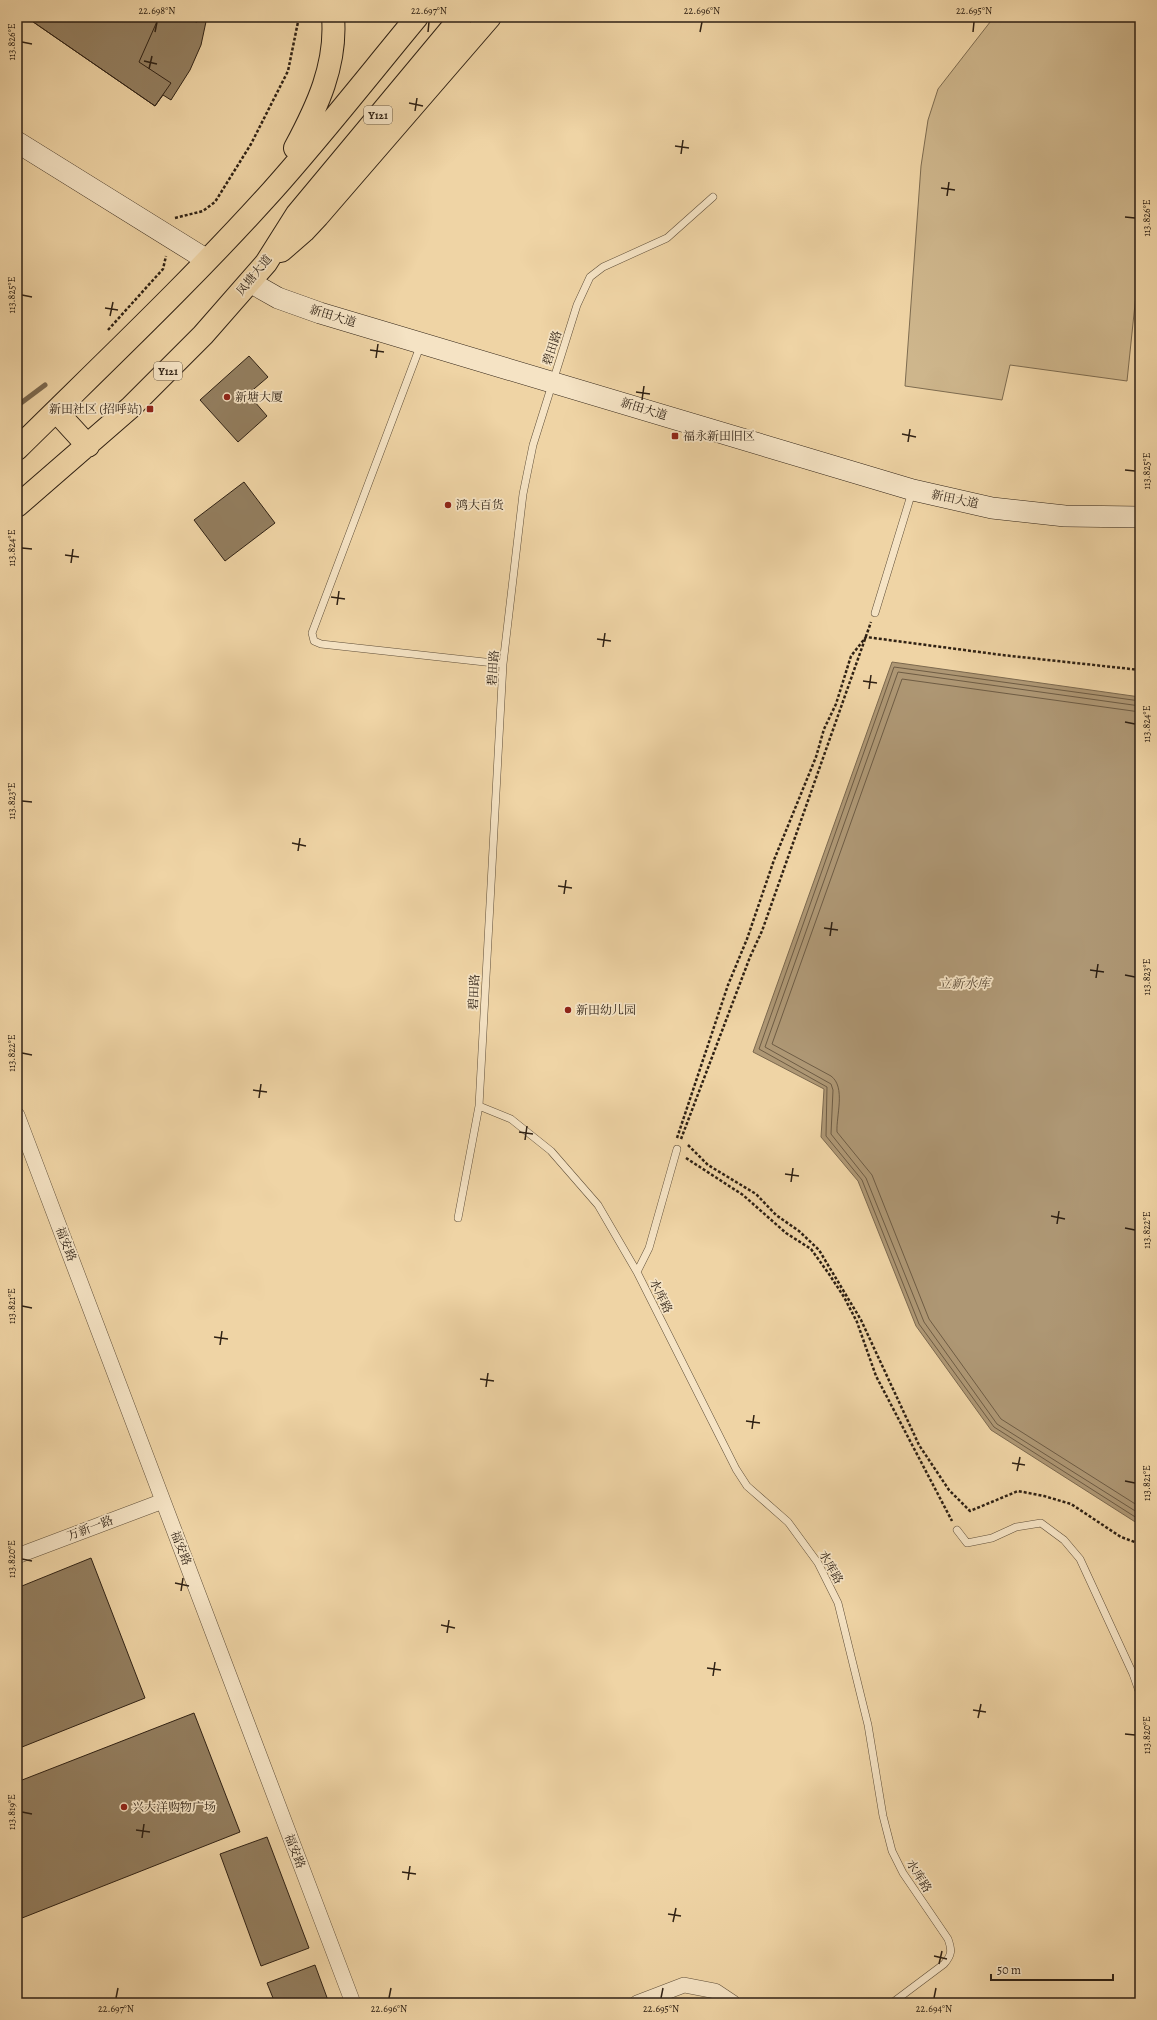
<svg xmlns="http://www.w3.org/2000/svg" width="1157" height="2020" viewBox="0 0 1157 2020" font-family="Alegreya,'Noto Serif SC',serif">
  <rect width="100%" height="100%" fill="#efd4a5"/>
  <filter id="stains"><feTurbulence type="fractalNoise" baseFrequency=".005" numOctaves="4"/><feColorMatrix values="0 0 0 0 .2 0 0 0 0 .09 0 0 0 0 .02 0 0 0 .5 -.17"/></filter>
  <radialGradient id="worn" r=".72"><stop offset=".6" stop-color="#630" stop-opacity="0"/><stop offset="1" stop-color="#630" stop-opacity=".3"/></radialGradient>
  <path fill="#ceb68c" stroke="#7e6c50" d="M 994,17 L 1140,17 L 1140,256 L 1127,381 L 1010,365 L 1002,400 L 905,386 L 921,166 L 928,120 L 938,89 Z"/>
  <path fill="#ae9774" stroke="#7b684e" d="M 892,662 L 1140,697 L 1140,1525 L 991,1430 L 916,1326 L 858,1181 L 821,1137 L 824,1089 L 753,1052 Z"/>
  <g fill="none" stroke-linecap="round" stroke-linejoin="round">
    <path stroke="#6e5c44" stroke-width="1" d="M 1140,701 L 894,667 L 759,1049 L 827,1087 L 826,1136 L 862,1180 L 919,1324 L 994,1427 L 1140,1520
      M 1140,706 L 898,672 L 765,1047 L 831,1084 L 833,1090 L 831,1134 L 866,1178 L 924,1322 L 997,1424 L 1140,1514
      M 1140,712 L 902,679 L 772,1044 L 831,1076 C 846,1087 836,1116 837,1132 L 872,1175 L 929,1319 L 1001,1419 L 1140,1507"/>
    <path stroke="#7b684e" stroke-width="5" d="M 17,406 L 45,385"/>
  </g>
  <path fill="#937e5f" stroke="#2f2114" d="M 26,17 L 159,17 L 139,62 L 171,83 L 155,106 Z
    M 26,17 L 207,17 L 201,45 L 190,70 L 171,100 L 163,95 L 155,106 Z
    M 173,17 L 197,17 L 197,22 Z
    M 249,356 L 268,377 L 248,394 L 267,416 L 238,442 L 200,400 Z
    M 244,482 L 275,523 L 225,561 L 194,520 Z
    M 91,1558 L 145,1698 L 17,1749 L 17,1588 Z
    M 194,1713 L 240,1832 L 17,1920 L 17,1782 Z
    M 267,1837 L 309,1948 L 261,1966 L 220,1854 Z
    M 315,1965 L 329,2003 L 275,2003 L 267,1983 Z"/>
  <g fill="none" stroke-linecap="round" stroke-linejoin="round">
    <defs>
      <path id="lane" d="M 421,344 L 312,633 L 314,641 L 321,644 L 503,664
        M 875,613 L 912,492
        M 479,1106 L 511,1119 L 551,1151 L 598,1205 L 637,1272
        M 677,1149 L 649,1248 L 637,1272 L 736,1469 L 747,1486 L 788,1522 L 818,1563 L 838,1603 L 868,1725 L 883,1816 L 892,1851 L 903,1873 L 948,1939 C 952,1950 952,1955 944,1964 L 892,2003
        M 458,1218 L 479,1106 L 503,664 L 523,494 L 533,445 L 577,305 L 590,277 L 603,267 L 667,238 L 713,197
        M 957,1530 L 967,1543 L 992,1538 L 1016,1527 L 1041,1523 L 1064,1540 L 1080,1559 L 1133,1674 L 1140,1694"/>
      <path id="street" d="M 17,1115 L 353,2003
        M 17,1556 L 163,1501
        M 637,2003 L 684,1985 L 715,1991 L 733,2003"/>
      <path id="secondary" d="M 17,142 L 207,260
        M 250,282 L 278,298 L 320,313 L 913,490 L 992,508 L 1065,516 L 1140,517"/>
      <path id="primary" d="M 295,148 C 317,107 337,65 333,17
        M 281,251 L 304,231 L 318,216 L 490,17
        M 56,411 L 88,446
        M 17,449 C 103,364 191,281 272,191 C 322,135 369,75 417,17
        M 17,506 L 131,407 L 203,335 L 266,263 L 297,214 L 461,17"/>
    </defs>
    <use href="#lane" stroke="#5f4e38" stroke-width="8"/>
    <use href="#street" stroke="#5f4e38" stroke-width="16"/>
    <use href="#secondary" stroke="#2f2114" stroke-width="22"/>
    <use href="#primary" stroke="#2f2114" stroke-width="24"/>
    <path stroke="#2f2114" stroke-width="2.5" stroke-dasharray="3 2" stroke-linecap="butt" d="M 175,218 L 203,211 L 215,202 L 251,144 L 288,71 L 299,17
      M 108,330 L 163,269 L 166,256
      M 677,1138 L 728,985 L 747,939 L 774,860 L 816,757 L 824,729 L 836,704 L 851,656 L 866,637 L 1002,655 L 1140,670
      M 681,1139 L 750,957 L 762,931 L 871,622
      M 688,1145 L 708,1165 L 756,1194 L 776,1215 L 799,1231 L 819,1250 L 861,1320 L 919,1445 L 949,1490 L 970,1511 L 1018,1491 L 1044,1496 L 1071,1504 L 1121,1537 L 1140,1544
      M 686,1158 L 743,1195 L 786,1233 L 811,1249 L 829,1274 L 844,1297 L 857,1322 L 876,1376 L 952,1521"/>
    <use href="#lane" stroke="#f5e3c4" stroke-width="7"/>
    <use href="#street" stroke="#f5e3c4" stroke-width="15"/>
    <use href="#secondary" stroke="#f5e3c4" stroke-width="21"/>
    <use href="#primary" stroke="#efd4a5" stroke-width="22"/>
  </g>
  <path fill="none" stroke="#2f2114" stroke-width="1.5" d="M 155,32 L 157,22M 428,32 L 429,22M 700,32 L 702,22M 973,32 L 974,22M 22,42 L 32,44M 144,61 L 157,64M 149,69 L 152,56M 409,103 L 423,106M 415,111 L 417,98M 675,146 L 689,148M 681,154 L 683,140M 941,188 L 955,190M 947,196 L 949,182M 1125,217 L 1135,218M 22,295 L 32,297M 105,308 L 118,310M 110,316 L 113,302M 370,350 L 384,352M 376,358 L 378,344M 636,392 L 650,394M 642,400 L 644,386M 902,434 L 916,437M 908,442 L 910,429M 1125,470 L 1135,471M 22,548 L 32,549M 65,555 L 79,557M 71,563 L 73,549M 331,597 L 345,599M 337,605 L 339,591M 597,639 L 611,641M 603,647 L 605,633M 863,681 L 877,683M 869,689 L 871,675M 1125,722 L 1135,724M 22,801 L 32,802M 292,843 L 306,846M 298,851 L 300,838M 558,886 L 572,888M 564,894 L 566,880M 824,928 L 838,930M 830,936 L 832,922M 1090,970 L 1104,972M 1125,975 L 1135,977M 1096,978 L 1098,964M 22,1053 L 32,1055M 253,1090 L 267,1092M 259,1098 L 261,1084M 519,1132 L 533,1134M 525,1140 L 527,1126M 785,1174 L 799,1176M 791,1182 L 793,1168M 1051,1216 L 1065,1219M 1057,1224 L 1059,1211M 1125,1228 L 1135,1230M 22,1306 L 32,1308M 214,1337 L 228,1339M 220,1345 L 222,1331M 480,1379 L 494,1381M 486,1387 L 488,1373M 746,1421 L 760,1423M 752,1429 L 754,1415M 1012,1463 L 1025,1465M 1017,1471 L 1020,1457M 1125,1481 L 1135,1483M 22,1559 L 32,1561M 175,1583 L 189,1586M 181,1591 L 183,1578M 441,1625 L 455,1628M 447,1633 L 449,1620M 707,1668 L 721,1670M 713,1676 L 715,1662M 973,1710 L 986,1712M 978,1718 L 981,1704M 1125,1734 L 1135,1735M 22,1812 L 32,1814M 136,1830 L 150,1832M 142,1838 L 144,1824M 402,1872 L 416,1874M 408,1880 L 410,1866M 668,1914 L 681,1916M 673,1922 L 676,1908M 934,1956 L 947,1959M 939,1964 L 942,1951M 116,1998 L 118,1988M 389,1998 L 391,1988M 661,1998 L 663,1988M 934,1998 L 936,1988"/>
  <g fill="#8f2418" stroke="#f5e3c4" stroke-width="1.5">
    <circle cx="227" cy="397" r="4"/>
    <rect x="146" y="405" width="8" height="8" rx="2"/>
    <rect x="671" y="432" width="8" height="8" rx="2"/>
    <circle cx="448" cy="505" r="4"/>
    <circle cx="568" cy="1010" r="4"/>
    <circle cx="124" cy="1807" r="4"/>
  </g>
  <g text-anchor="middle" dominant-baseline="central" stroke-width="3.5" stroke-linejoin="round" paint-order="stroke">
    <g fill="#f5e3c4" stroke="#6a5b49" stroke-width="1">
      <rect x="364" y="106" width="28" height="18" rx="3"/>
      <rect x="154" y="362" width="28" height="18" rx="3"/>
    </g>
    <g font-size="11" font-weight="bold" fill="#2f2114">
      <text x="378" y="115">Y121</text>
      <text x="168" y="371">Y121</text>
    </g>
    <g font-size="12" fill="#2f2114" stroke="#f5e3c4">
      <text transform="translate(254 275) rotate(-51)">凤塘大道</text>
      <text transform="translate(333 316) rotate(17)">新田大道</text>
      <text transform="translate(552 348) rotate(-72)">碧田路</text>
      <text transform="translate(644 409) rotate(17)">新田大道</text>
      <text transform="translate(955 499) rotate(12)">新田大道</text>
      <text transform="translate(493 668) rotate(-86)">碧田路</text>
      <text transform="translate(474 992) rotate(-87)">碧田路</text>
      <text transform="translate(66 1244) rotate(69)">福安路</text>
      <text transform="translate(661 1296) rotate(64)">水库路</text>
      <text transform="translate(90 1528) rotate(-21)">万新一路</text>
      <text transform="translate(181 1548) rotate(69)">福安路</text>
      <text transform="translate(831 1567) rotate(61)">水库路</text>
      <text transform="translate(295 1851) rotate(69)">福安路</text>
      <text transform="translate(919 1876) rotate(58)">水库路</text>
    </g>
    <g font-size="12" fill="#2f2114" stroke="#f5e3c4" text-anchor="start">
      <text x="235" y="397">新塘大厦</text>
      <text x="142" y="409" text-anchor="end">新田社区 (招呼站)</text>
      <text x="683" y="436">福永新田旧区</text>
      <text x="456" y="505">鸿大百货</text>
      <text x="576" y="1010">新田幼儿园</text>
      <text x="132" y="1807">兴大洋购物广场</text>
    </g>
    <g font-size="13" font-style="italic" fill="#5b4a36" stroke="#f5e3c4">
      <text x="964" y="983">立新水库</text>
    </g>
  </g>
  <rect width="1157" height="2020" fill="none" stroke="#efd4a5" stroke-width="44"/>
  <path d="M991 1974v6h122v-6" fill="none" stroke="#2f2114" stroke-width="2"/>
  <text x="997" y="1974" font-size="12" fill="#2f2114" stroke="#f5e3c4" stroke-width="3" paint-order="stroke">50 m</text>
  <rect x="22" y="22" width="1113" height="1976" fill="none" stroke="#2f2114" stroke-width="1.5"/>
  <g font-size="10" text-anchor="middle" fill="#2f2114">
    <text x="157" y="14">22.698°N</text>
    <text x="429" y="14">22.697°N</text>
    <text x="702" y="14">22.696°N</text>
    <text x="974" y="14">22.695°N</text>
    <text transform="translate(11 42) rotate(-90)" y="4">113.826°E</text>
    <text transform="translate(1146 218) rotate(-90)" y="4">113.826°E</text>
    <text transform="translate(11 295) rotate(-90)" y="4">113.825°E</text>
    <text transform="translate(1146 471) rotate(-90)" y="4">113.825°E</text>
    <text transform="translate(11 548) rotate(-90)" y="4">113.824°E</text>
    <text transform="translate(1146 724) rotate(-90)" y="4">113.824°E</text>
    <text transform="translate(11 801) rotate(-90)" y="4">113.823°E</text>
    <text transform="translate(1146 977) rotate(-90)" y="4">113.823°E</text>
    <text transform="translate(11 1053) rotate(-90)" y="4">113.822°E</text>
    <text transform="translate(1146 1230) rotate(-90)" y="4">113.822°E</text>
    <text transform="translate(11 1306) rotate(-90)" y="4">113.821°E</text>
    <text transform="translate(1146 1483) rotate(-90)" y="4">113.821°E</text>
    <text transform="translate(11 1559) rotate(-90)" y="4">113.820°E</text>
    <text transform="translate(1146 1735) rotate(-90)" y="4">113.820°E</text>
    <text transform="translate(11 1812) rotate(-90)" y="4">113.819°E</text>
    <text x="116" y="2012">22.697°N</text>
    <text x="389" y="2012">22.696°N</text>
    <text x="661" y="2012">22.695°N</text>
    <text x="934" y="2012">22.694°N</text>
  </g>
  <rect width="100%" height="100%" filter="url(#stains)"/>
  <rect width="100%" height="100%" fill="url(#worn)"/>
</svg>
